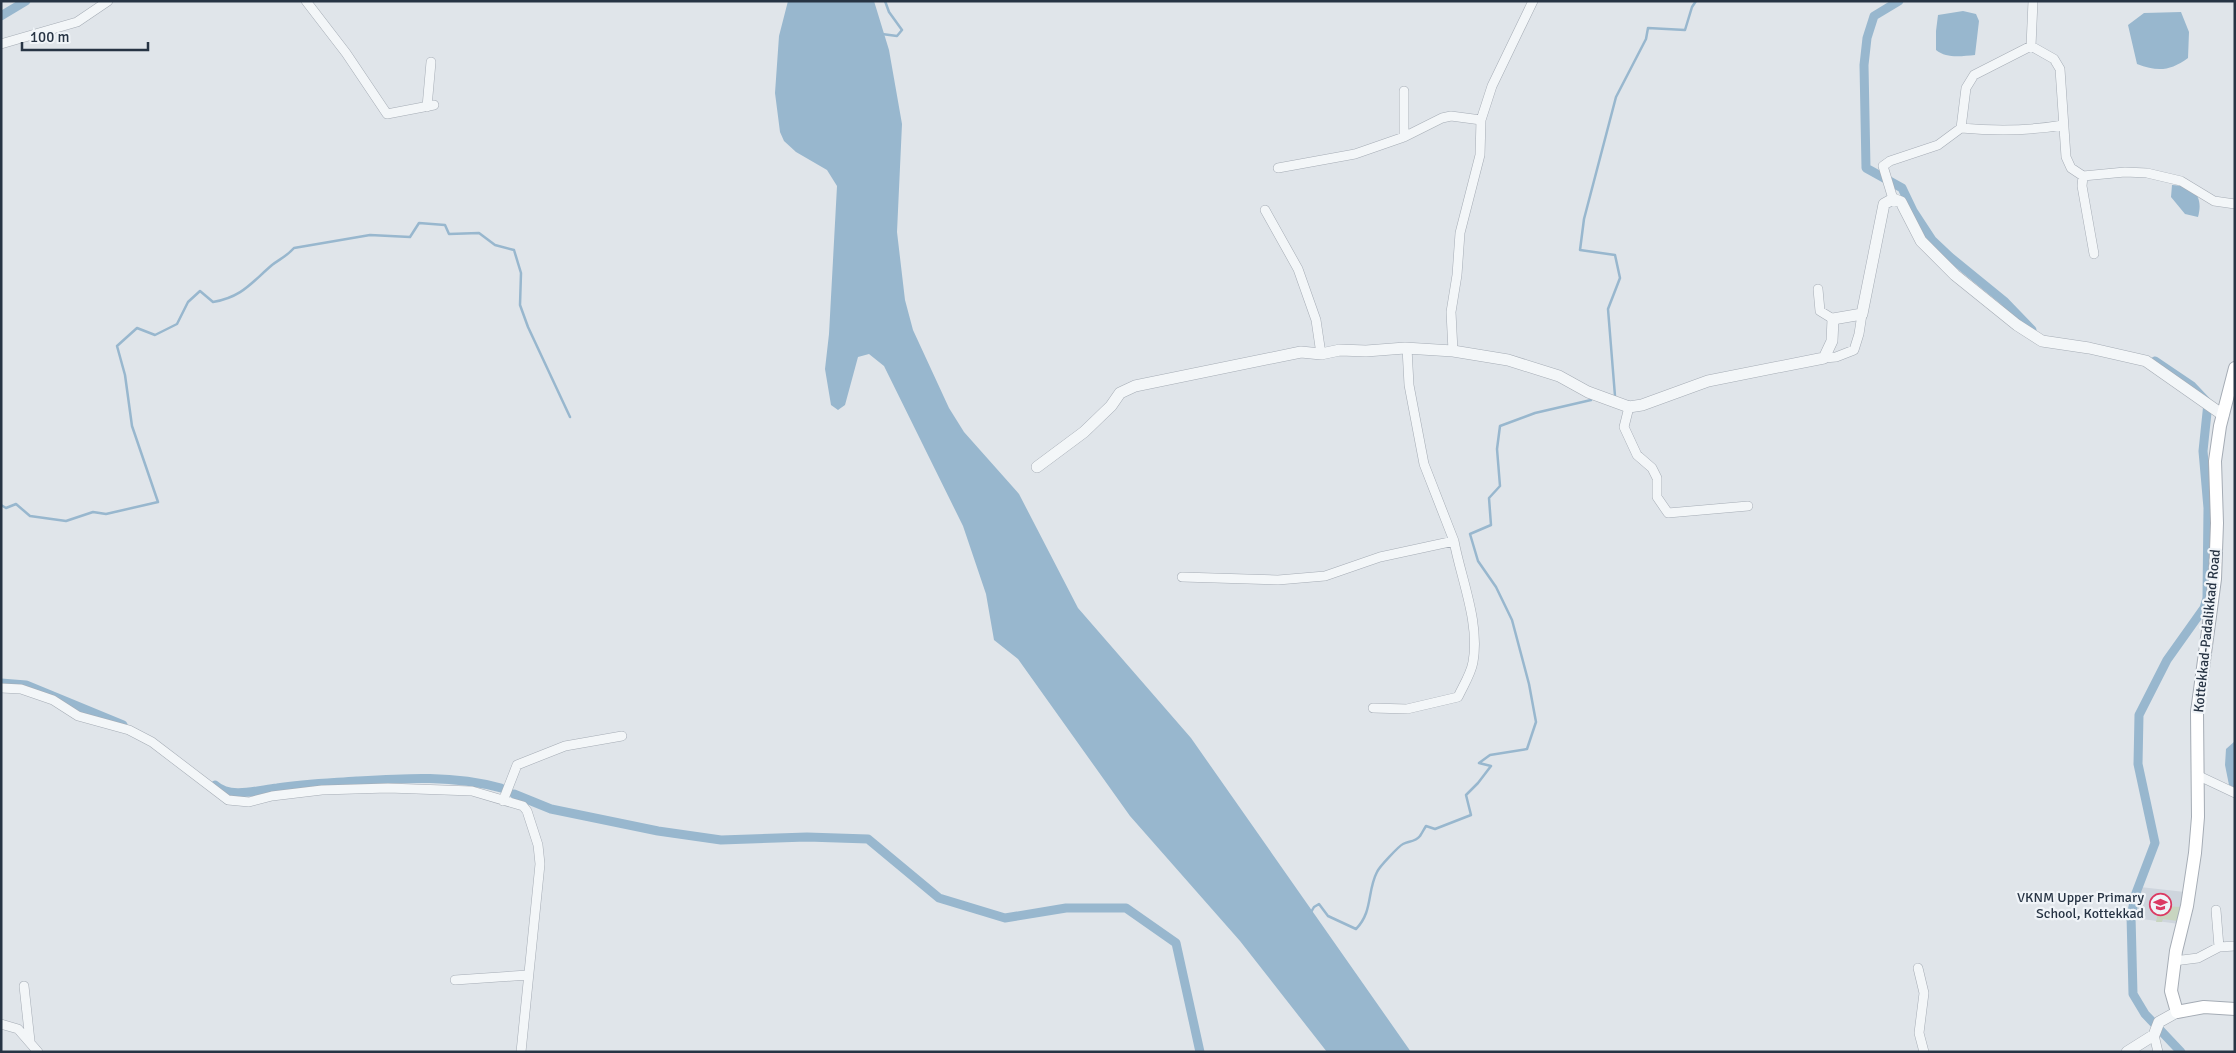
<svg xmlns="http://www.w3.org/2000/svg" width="2236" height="1053" viewBox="0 0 2236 1053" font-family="Signika,sans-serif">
  <rect width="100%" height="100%" fill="#e0e5ea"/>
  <path fill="#ced5dd" d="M 2140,887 L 2185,892 L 2179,924 L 2135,918 Z"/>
  <path fill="#c8d5c0" d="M 2163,906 L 2181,907 L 2178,921 L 2163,919 L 2162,922 L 2156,922 L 2158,913 L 2162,913 Z"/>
  <path fill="#98b7ce" d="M 788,1 L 874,1 L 889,50 L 902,124 L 897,232 L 905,300 L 913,330 L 949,408 L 964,432 L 1019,494 L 1078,608 L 1191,738 L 1411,1052 L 1327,1052 L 1240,941 L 1130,816 L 1018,659 L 994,640 L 986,594 L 963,526 L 884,366 L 869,354 L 858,357 L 845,405 L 838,410 L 831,405 L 825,369 L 829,334 L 837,186 L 827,170 L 796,152 L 784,141 L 780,132 L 775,93 L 779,36 Z
    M 1963,11 L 1976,14 L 1979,21 L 1975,55 C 1962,56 1947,59 1936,50 L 1936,31 L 1938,15 Z
    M 2181,12 L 2189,32 L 2188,58 C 2170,71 2158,72 2137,64 L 2128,25 L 2144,13 Z
    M 2172,185 C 2193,186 2204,195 2198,217 L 2185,214 L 2171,197 Z
    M 2235,741 L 2235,788 L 2229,785 L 2225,765 L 2226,749 Z"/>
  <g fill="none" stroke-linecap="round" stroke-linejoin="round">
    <path stroke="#98b7ce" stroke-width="2.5" d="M 882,34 L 897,36 L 902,30 L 889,12 L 885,1
      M 1615,396 L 1608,309 L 1620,278 L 1615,255 L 1580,250 L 1584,219 L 1616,97 L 1646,39 L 1648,28 L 1685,30 L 1692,7 L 1696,1
      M 1,505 L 6,508 L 16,504 L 30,516 L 66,521 L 93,512 L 106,514 L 158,502 L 132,426 L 125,375 L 117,346 L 137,328 L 155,335 L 177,324 L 188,302 L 200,291 L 213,302 C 242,297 251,283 272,265 C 280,259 287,256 294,248 L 370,235 L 410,237 L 419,223 L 445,225 L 449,234 L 479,233 L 495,245 L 514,250 L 521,273 L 520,305 L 528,327 L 570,417
      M 1310,914 L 1314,907 L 1319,904 L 1328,916 L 1356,929 C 1373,912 1367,891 1377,872 C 1379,867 1399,846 1403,844 C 1409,841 1415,842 1420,836 C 1422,833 1424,829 1426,826 L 1435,829 L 1471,815 L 1466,795 L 1478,783 L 1491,766 L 1479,763 L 1490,755 L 1527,749 L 1536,722 L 1529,684 L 1512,620 L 1496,587 L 1478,561 L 1470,534 L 1491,525 L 1489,498 L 1500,486 L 1497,449 L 1500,426 L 1535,413 L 1591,400"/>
    <path stroke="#98b7ce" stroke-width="9" d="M 1899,1 L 1874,16 L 1867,38 L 1864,65 L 1866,168 L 1902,188 L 1913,211 L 1932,240 L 1950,257 L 2004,301 L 2032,330
      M 1,16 L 26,1
      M 2155,361 L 2192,386 L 2208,403 L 2203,451 L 2208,508 L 2207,598 L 2204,608 L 2167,660 L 2139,715 L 2138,764 L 2155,843 L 2136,893 L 2131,916 L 2133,994 L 2145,1014 L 2181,1052
      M 1,683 L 26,685 L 123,725
      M 215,785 C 230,799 258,790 277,788 C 304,784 330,783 357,781 C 406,778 453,775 501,788
      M 514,794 L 551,809 L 658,831 L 721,840 L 807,837 L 868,839 L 939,898 L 1005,918 L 1066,908 L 1126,908 L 1176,943 L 1200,1052"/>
    <defs>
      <path id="minor" d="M 306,1 L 346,53 L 387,114 L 434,105
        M 2033,1 L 2031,46 L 2054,59 L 2060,69 L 2066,157 L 2071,168 L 2083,176 L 2125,172 L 2147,173 L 2181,181 L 2214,201 L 2235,204
        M 1,44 L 77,22 L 108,1
        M 427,107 L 431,62
        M 1961,128 L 1966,88 L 1974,75 L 2031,46
        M 1404,137 L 1404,91
        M 1278,168 L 1355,154 L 1404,137 L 1442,118 L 1451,116 L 1481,120
        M 2083,176 L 2082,186 L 2094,254
        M 1893,199 L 1883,166 L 1890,161 L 1938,145 L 1961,128 C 1995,131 2029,131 2063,125
        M 1265,210 L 1298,269 L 1316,320 L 1321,354
        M 1818,289 L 1820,311 L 1833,319
        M 1453,351 L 1451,312 L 1457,275 L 1460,233 L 1480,155 L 1481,120 L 1492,86 L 1533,1
        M 1824,358 L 1836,357 L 1854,350 L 1859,334 L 1862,314
        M 1629,407 L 1624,427 L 1637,455 L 1652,468 L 1657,478 L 1657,497 L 1668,513 L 1748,506
        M 1182,577 L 1278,580 L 1325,576 L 1380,557 L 1454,541 L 1424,464 L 1409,385 L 1407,348
        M 1,688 L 21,689 L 53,700 L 78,716 L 129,730 L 152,742 L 228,800 L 249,802 L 272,796 L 322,790 L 388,788 L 472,791 L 523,806 L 527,811 L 538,845 L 540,864 L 521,1052
        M 1373,708 L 1407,709 L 1458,697 C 1463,686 1471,674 1473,662 C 1480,622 1461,579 1454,541
        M 2199,776 L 2235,793
        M 503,801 L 517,765 L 565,746 L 622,736
        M 2216,910 L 2219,947
        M 2174,961 L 2198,958 L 2219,947 L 2235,946
        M 1918,968 L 1924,993 L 1919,1033 L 1924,1052
        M 455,980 L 528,975
        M 24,986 L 30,1041
        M 1,1024 L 18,1029 L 38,1052
        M 2154,1035 L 2158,1052"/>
      <path id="tertiary" d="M 1037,467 L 1084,432 L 1111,406 L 1120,393 L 1135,386 L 1301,352 L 1321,354 L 1340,350 L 1366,351 L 1405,348 L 1453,351 L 1508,360 L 1559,376 L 1588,392 L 1629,407 L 1642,405 L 1708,381 L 1824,358 L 1832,341 L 1833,319 L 1862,314 L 1884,204 L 1893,199 L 1901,202 L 1921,241 L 1955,275 L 2017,325 L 2042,341 L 2089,348 L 2146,361 L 2223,415
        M 2127,1052 L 2154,1035 L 2159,1022 L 2177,1012"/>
      <path id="secondary" d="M 2235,368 L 2220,426 L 2215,461 L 2217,523 L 2215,579 L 2197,712 L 2198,817 L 2195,853 L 2187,906 L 2176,951 L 2171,991 L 2177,1012 L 2204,1007 L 2235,1009"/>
    </defs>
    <use href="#minor" stroke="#a5acb5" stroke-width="10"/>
    <use href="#tertiary" stroke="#a5acb5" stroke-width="12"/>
    <use href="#secondary" stroke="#a5acb5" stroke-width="14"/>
    <use href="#minor" stroke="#f3f6f8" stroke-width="9"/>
    <use href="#tertiary" stroke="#f3f6f8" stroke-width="11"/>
    <use href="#secondary" stroke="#fff" stroke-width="12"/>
  </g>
  <defs>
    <symbol id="school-ring" viewBox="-11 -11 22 22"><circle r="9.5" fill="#f0f4f8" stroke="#db3a62" stroke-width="1.5"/><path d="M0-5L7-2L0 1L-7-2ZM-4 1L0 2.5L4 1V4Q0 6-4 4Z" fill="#db3a62"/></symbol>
  </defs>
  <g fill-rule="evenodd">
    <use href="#school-ring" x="2148" y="892" width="25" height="25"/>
  </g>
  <g text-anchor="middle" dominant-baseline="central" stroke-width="4.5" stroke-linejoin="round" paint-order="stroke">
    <g font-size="14" fill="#273444" stroke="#f0f4f8">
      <text transform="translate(2207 631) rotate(-84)">Kottekkad-Padalikkad Road</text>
    </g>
    <g font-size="14" fill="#273444" stroke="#f0f4f8" text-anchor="end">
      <text x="2144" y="897">VKNM Upper Primary<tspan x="2144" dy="16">School, Kottekkad</tspan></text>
    </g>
  </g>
  <rect width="2236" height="1053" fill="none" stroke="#273444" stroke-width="5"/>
  <path d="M22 42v8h126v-8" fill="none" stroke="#273444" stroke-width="2.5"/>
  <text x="30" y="42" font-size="15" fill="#273444" stroke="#f0f4f8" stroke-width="4" paint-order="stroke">100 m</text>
</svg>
